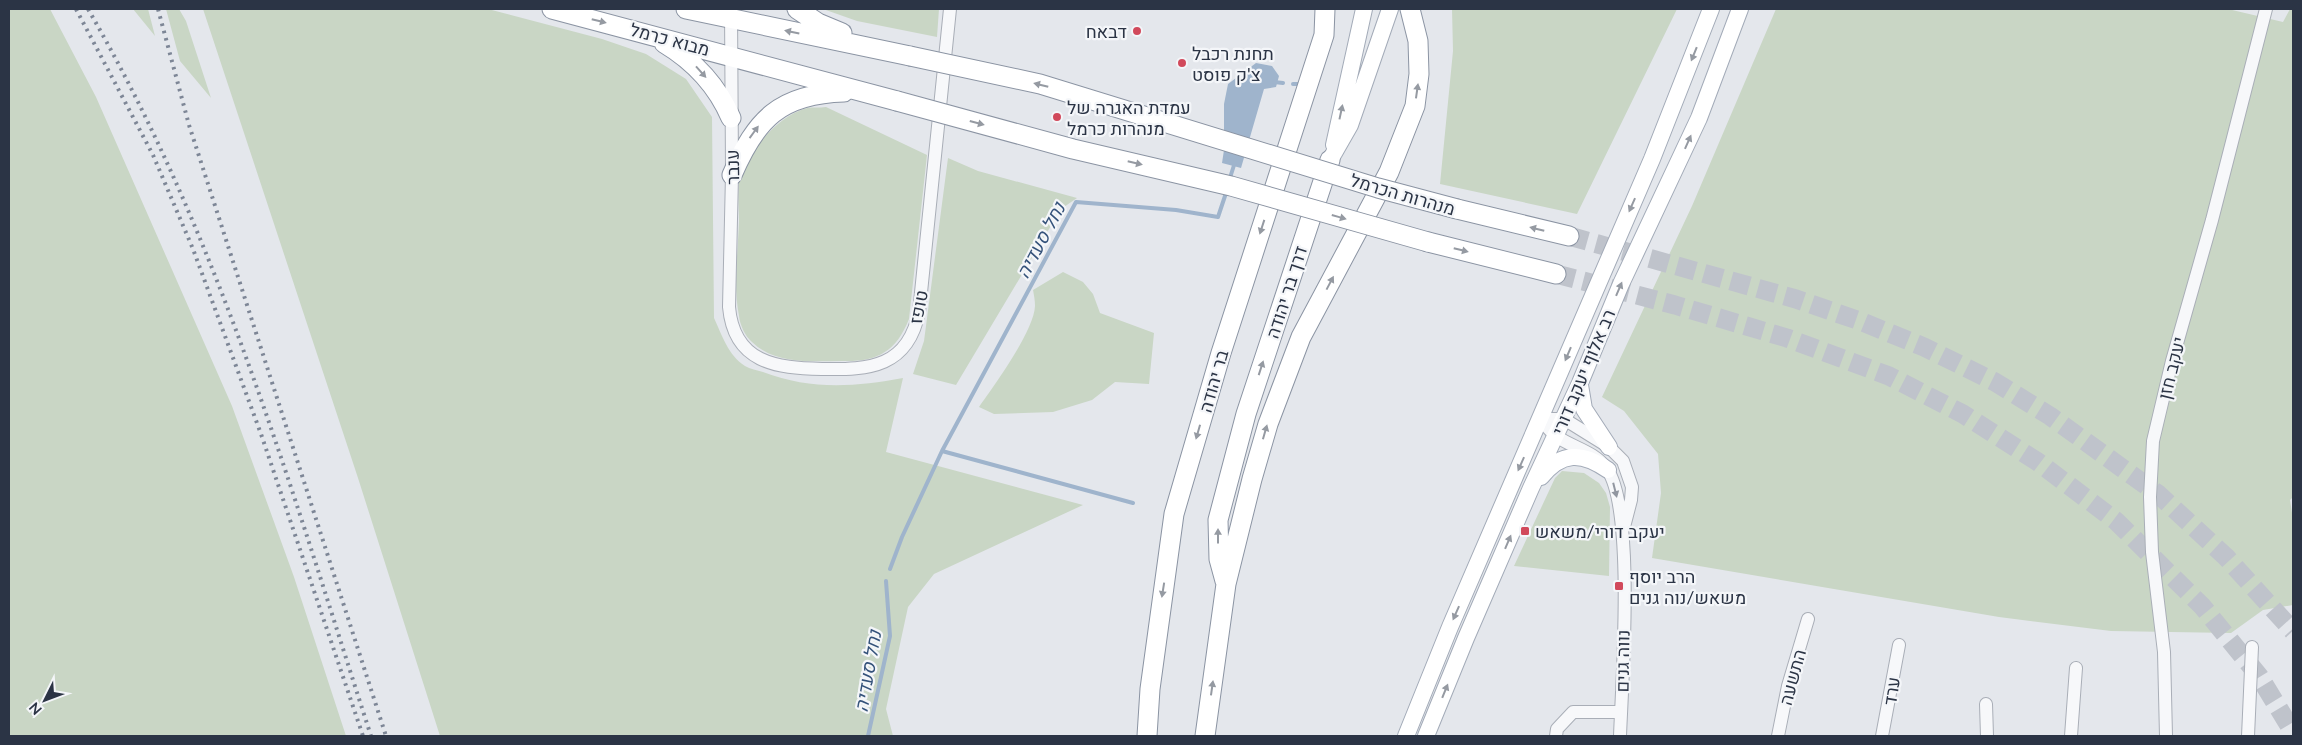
<svg xmlns="http://www.w3.org/2000/svg" width="2302" height="745" viewBox="0 0 2302 745" font-family="Lato,Heebo,sans-serif">
  <rect width="100%" height="100%" fill="#e4e7ec"/>
  <path fill="#c9d6c5" d="M 9,9 L 50,9 L 96,97 L 232,406 L 294,577 L 346,736 L 9,736 Z
    M 133,9 L 148,9 L 155,36 Z
    M 166,9 L 179,9 L 186,21 L 211,98 L 180,61 Z
    M 203,9 L 488,9 L 602,39 L 646,54 L 686,79 L 712,117 L 714,318 C 722,335 728,355 745,366 C 750,369 757,370 763,372 C 810,390 854,387 903,378 L 886,452 L 1083,505 L 934,574 L 908,607 L 886,709 L 893,736 L 440,736 L 358,478 Z
    M 823,9 L 939,9 L 937,37 L 857,21 Z
    M 1452,9 L 1677,9 L 1577,214 L 1440,184 L 1453,51 Z
    M 1776,9 L 2228,9 L 2283,22 L 2290,9 L 2293,9 L 2293,497 L 2290,500 L 2293,519 L 2293,605 L 2263,610 L 2231,633 L 2111,631 L 1999,617 L 1652,558 L 1661,493 L 1658,454 L 1624,411 L 1602,397 L 1692,206 Z
    M 826,107 L 927,155 L 909,319 C 896,352 877,362 842,361 C 811,361 776,365 752,342 C 745,336 740,325 739,316 C 733,286 738,252 739,221 C 739,207 737,190 740,176 C 741,170 746,164 749,159 C 761,138 782,115 807,108 C 813,107 820,108 826,107 Z
    M 948,158 L 978,171 L 1077,198 L 1061,209 L 956,385 L 913,374 L 924,341 Z
    M 1063,272 L 1083,282 L 1093,294 L 1100,313 L 1154,333 L 1149,384 L 1115,382 L 1092,400 L 1053,412 L 994,414 L 979,407 C 994,386 1034,331 1035,306 C 1035,301 1034,295 1033,290 Z
    M 1562,471 L 1584,473 L 1599,483 L 1606,493 L 1610,507 L 1609,576 L 1514,566 L 1555,478 Z"/>
  <path fill="#9fb4cc" d="M 1256,63 L 1272,66 L 1279,76 L 1276,87 L 1264,89 L 1241,168 L 1222,163 L 1224,150 L 1224,104 L 1228,84 Z"/>
  <g fill="none" stroke-linecap="round" stroke-linejoin="round">
    <path stroke="#9fb4cc" stroke-width="4" d="M 1274,82 L 1283,83
      M 1293,84 L 1298,84
      M 1229,181 L 1235,162
      M 942,451 L 1133,503
      M 890,569 L 902,537 L 942,451 L 1076,202 L 1176,210 L 1218,217 L 1227,190
      M 868,736 L 890,636 L 886,581"/>
    <path stroke="#bfc3cb" stroke-width="19" stroke-dasharray="19 9" stroke-linecap="butt" d="M 1569,236 L 1796,299 L 1860,321 L 1924,347 L 1995,382 L 2050,416 L 2158,494 L 2226,557 L 2293,631
      M 1556,274 L 1675,305 L 1787,338 L 1889,376 L 1963,414 L 2038,462 L 2116,521 L 2202,606 L 2259,676 L 2293,732"/>
    <defs>
      <path id="minor" d="M 731,9 L 732,169
        M 732,175 L 729,307 C 734,363 776,368 822,369 C 870,370 908,367 919,312 L 950,9
        M 1540,419 C 1545,425 1551,432 1556,436 C 1573,448 1594,451 1607,469 C 1635,509 1622,681 1620,736
        M 1540,419 L 1564,419 L 1609,447 L 1623,461 L 1632,487 L 1631,500 L 1624,527
        M 1986,704 L 1987,736
        M 1556,736 L 1557,729 L 1573,712 L 1621,712
        M 1778,736 L 1788,686 L 1808,619
        M 1882,736 L 1899,645
        M 2071,736 L 2076,668
        M 2166,736 L 2164,652 L 2152,552 L 2150,497 L 2153,441 L 2172,361 L 2212,220 L 2266,9
        M 2248,736 L 2252,647"/>
      <path id="major" d="M 1334,145 L 1364,9
        M 1330,160 L 1350,125 L 1390,9
        M 1580,385 L 1584,409 L 1609,447
        M 1541,477 C 1562,451 1582,452 1608,470
        M 1406,736 L 1450,627 L 1652,159 L 1711,9
        M 1426,736 L 1466,638 L 1531,488 L 1580,383 L 1621,284 L 1699,118 L 1740,9"/>
      <path id="highway" d="M 552,9 L 897,101
        M 686,9 L 910,56
        M 797,9 L 818,23 L 842,33
        M 664,43 C 694,61 717,85 731,118
        M 732,175 C 756,119 780,94 844,92
        M 1457,209 L 1569,236
        M 1428,242 L 1556,274
        M 1225,581 L 1219,559 L 1218,520 L 1246,414 L 1330,160
        M 1147,736 L 1150,689 L 1174,514 L 1221,353 L 1324,35 L 1325,9
        M 1205,736 L 1226,584 L 1252,479 L 1268,424 L 1301,337 L 1389,172 L 1415,106 L 1419,74 L 1418,41 L 1410,9"/>
    </defs>
    <use href="#minor" stroke="#a9aeb7" stroke-width="14"/>
    <use href="#major" stroke="#a3abb8" stroke-width="18"/>
    <use href="#highway" stroke="#8b94a3" stroke-width="21"/>
    <use href="#minor" stroke="#f7f8fa" stroke-width="12"/>
    <use href="#major" stroke="#fff" stroke-width="16"/>
    <use href="#highway" stroke="#fff" stroke-width="19"/>
    <path stroke="#7d8696" stroke-width="4" stroke-dasharray="2.5 5" stroke-linecap="butt" d="M 76,9 L 153,155 L 193,249 L 261,434 L 363,736
      M 88,9 C 219,235 291,489 371,736
      M 158,9 L 189,125 L 386,736"/>
    <defs>
      <path id="highway-bridge" d="M 910,56 L 1040,84 L 1378,188 L 1457,209
        M 897,101 L 1073,149 L 1231,186 L 1428,242"/>
    </defs>
    <use href="#highway-bridge" stroke="#8b94a3" stroke-width="21" stroke-linecap="butt"/>
    <use href="#highway-bridge" stroke="#fff" stroke-width="19"/>
  </g>
  <defs><path id="oneway-solid" d="M-6-.8H1V-3.2L6.5 0L1 3.2V.8H-6Z" transform="scale(1.25)"/></defs>
  <g fill="#959aa2">
    <use href="#oneway-solid" transform="translate(599 21) rotate(14)"/>
    <use href="#oneway-solid" transform="translate(792 32) rotate(-168)"/>
    <use href="#oneway-solid" transform="translate(1694 54) rotate(112)"/>
    <use href="#oneway-solid" transform="translate(701 72) rotate(48)"/>
    <use href="#oneway-solid" transform="translate(1041 85) rotate(-166)"/>
    <use href="#oneway-solid" transform="translate(1417 91) rotate(-82)"/>
    <use href="#oneway-solid" transform="translate(1341 112) rotate(-78)"/>
    <use href="#oneway-solid" transform="translate(977 123) rotate(15)"/>
    <use href="#oneway-solid" transform="translate(754 132) rotate(-54)"/>
    <use href="#oneway-solid" transform="translate(1688 142) rotate(-66)"/>
    <use href="#oneway-solid" transform="translate(1135 163) rotate(13)"/>
    <use href="#oneway-solid" transform="translate(1632 205) rotate(114)"/>
    <use href="#oneway-solid" transform="translate(1339 217) rotate(16)"/>
    <use href="#oneway-solid" transform="translate(1262 227) rotate(108)"/>
    <use href="#oneway-solid" transform="translate(1537 229) rotate(-166)"/>
    <use href="#oneway-solid" transform="translate(1461 250) rotate(14)"/>
    <use href="#oneway-solid" transform="translate(1330 283) rotate(-62)"/>
    <use href="#oneway-solid" transform="translate(1619 289) rotate(-67)"/>
    <use href="#oneway-solid" transform="translate(1568 354) rotate(113)"/>
    <use href="#oneway-solid" transform="translate(1261 368) rotate(-72)"/>
    <use href="#oneway-solid" transform="translate(1198 432) rotate(106)"/>
    <use href="#oneway-solid" transform="translate(1265 432) rotate(-74)"/>
    <use href="#oneway-solid" transform="translate(1521 464) rotate(114)"/>
    <use href="#oneway-solid" transform="translate(1218 536) rotate(-90)"/>
    <use href="#oneway-solid" transform="translate(1508 542) rotate(-67)"/>
    <use href="#oneway-solid" transform="translate(1163 590) rotate(99)"/>
    <use href="#oneway-solid" transform="translate(1456 613) rotate(114)"/>
    <use href="#oneway-solid" transform="translate(1212 688) rotate(-82)"/>
    <use href="#oneway-solid" transform="translate(1445 691) rotate(-68)"/>
  </g>
  <use fill="#9196a0" href="#oneway-solid" transform="translate(1615 490) rotate(76)"/>
  <g fill="#d1495b" stroke="#f4f6f9" stroke-width="2">
    <circle cx="1137" cy="31" r="5"/>
    <circle cx="1182" cy="63" r="5"/>
    <circle cx="1057" cy="117" r="5"/>
    <rect x="1520" y="526" width="10" height="10" rx="2.5"/>
    <rect x="1614" y="581" width="10" height="10" rx="2.5"/>
  </g>
  <g text-anchor="middle" dominant-baseline="central" stroke-width="4.5" stroke-linejoin="round" paint-order="stroke">
    <g font-size="18" fill="#2b3445" stroke="#f4f6f9" text-anchor="start">
      <text x="1127" y="31" text-anchor="end">דבאח</text>
      <text x="1192" y="53">תחנת רכבל<tspan x="1192" dy="21">צ'ק פוסט</tspan></text>
      <text x="1067" y="107">עמדת האגרה של<tspan x="1067" dy="21">מנהרות כרמל</tspan></text>
      <text x="1535" y="531">יעקב דורי/משאש</text>
      <text x="1629" y="576">הרב יוסף<tspan x="1629" dy="21">משאש/נוה גנים</tspan></text>
    </g>
    <g font-size="18" fill="#2b3445" stroke="#f4f6f9">
      <text transform="translate(670 39) rotate(15)">מבוא כרמל</text>
      <text transform="translate(732 167) rotate(-91)">ענבר</text>
      <text transform="translate(1403 194) rotate(16)">מנהרות הכרמל</text>
      <text transform="translate(1286 292) rotate(-72)">דרך בר יהודה</text>
      <text transform="translate(918 307) rotate(-79)">טופז</text>
      <text transform="translate(2171 368) rotate(-76)">יעקב חזן</text>
      <text transform="translate(1583 372) rotate(-67)">רב אלוף יעקב דורי</text>
      <text transform="translate(1213 381) rotate(-74)">בר יהודה</text>
      <text transform="translate(1622 661) rotate(-89)">נווה גנים</text>
      <text transform="translate(1792 677) rotate(-75)">התשעה</text>
      <text transform="translate(1891 691) rotate(-81)">ערד</text>
    </g>
    <g font-size="19" font-style="italic" fill="#34527a" stroke="#f4f6f9">
      <text transform="translate(1040 240) rotate(-62)">נחל סעדיה</text>
      <text transform="translate(867 671) rotate(-80)">נחל סעדיה</text>
    </g>
  </g>
  <rect width="2302" height="745" fill="none" stroke="#2b3445" stroke-width="20"/>
  <g transform="translate(45 700) rotate(228)" stroke="#f4f6f9" stroke-width="4" paint-order="stroke">
  <path d="M0-4L9 19L0 12L-9 19Z" fill="#2b3445"/>
  <text y="-8" font-size="14" font-weight="bold" text-anchor="middle" fill="#2b3445">N</text>
  </g>
</svg>
